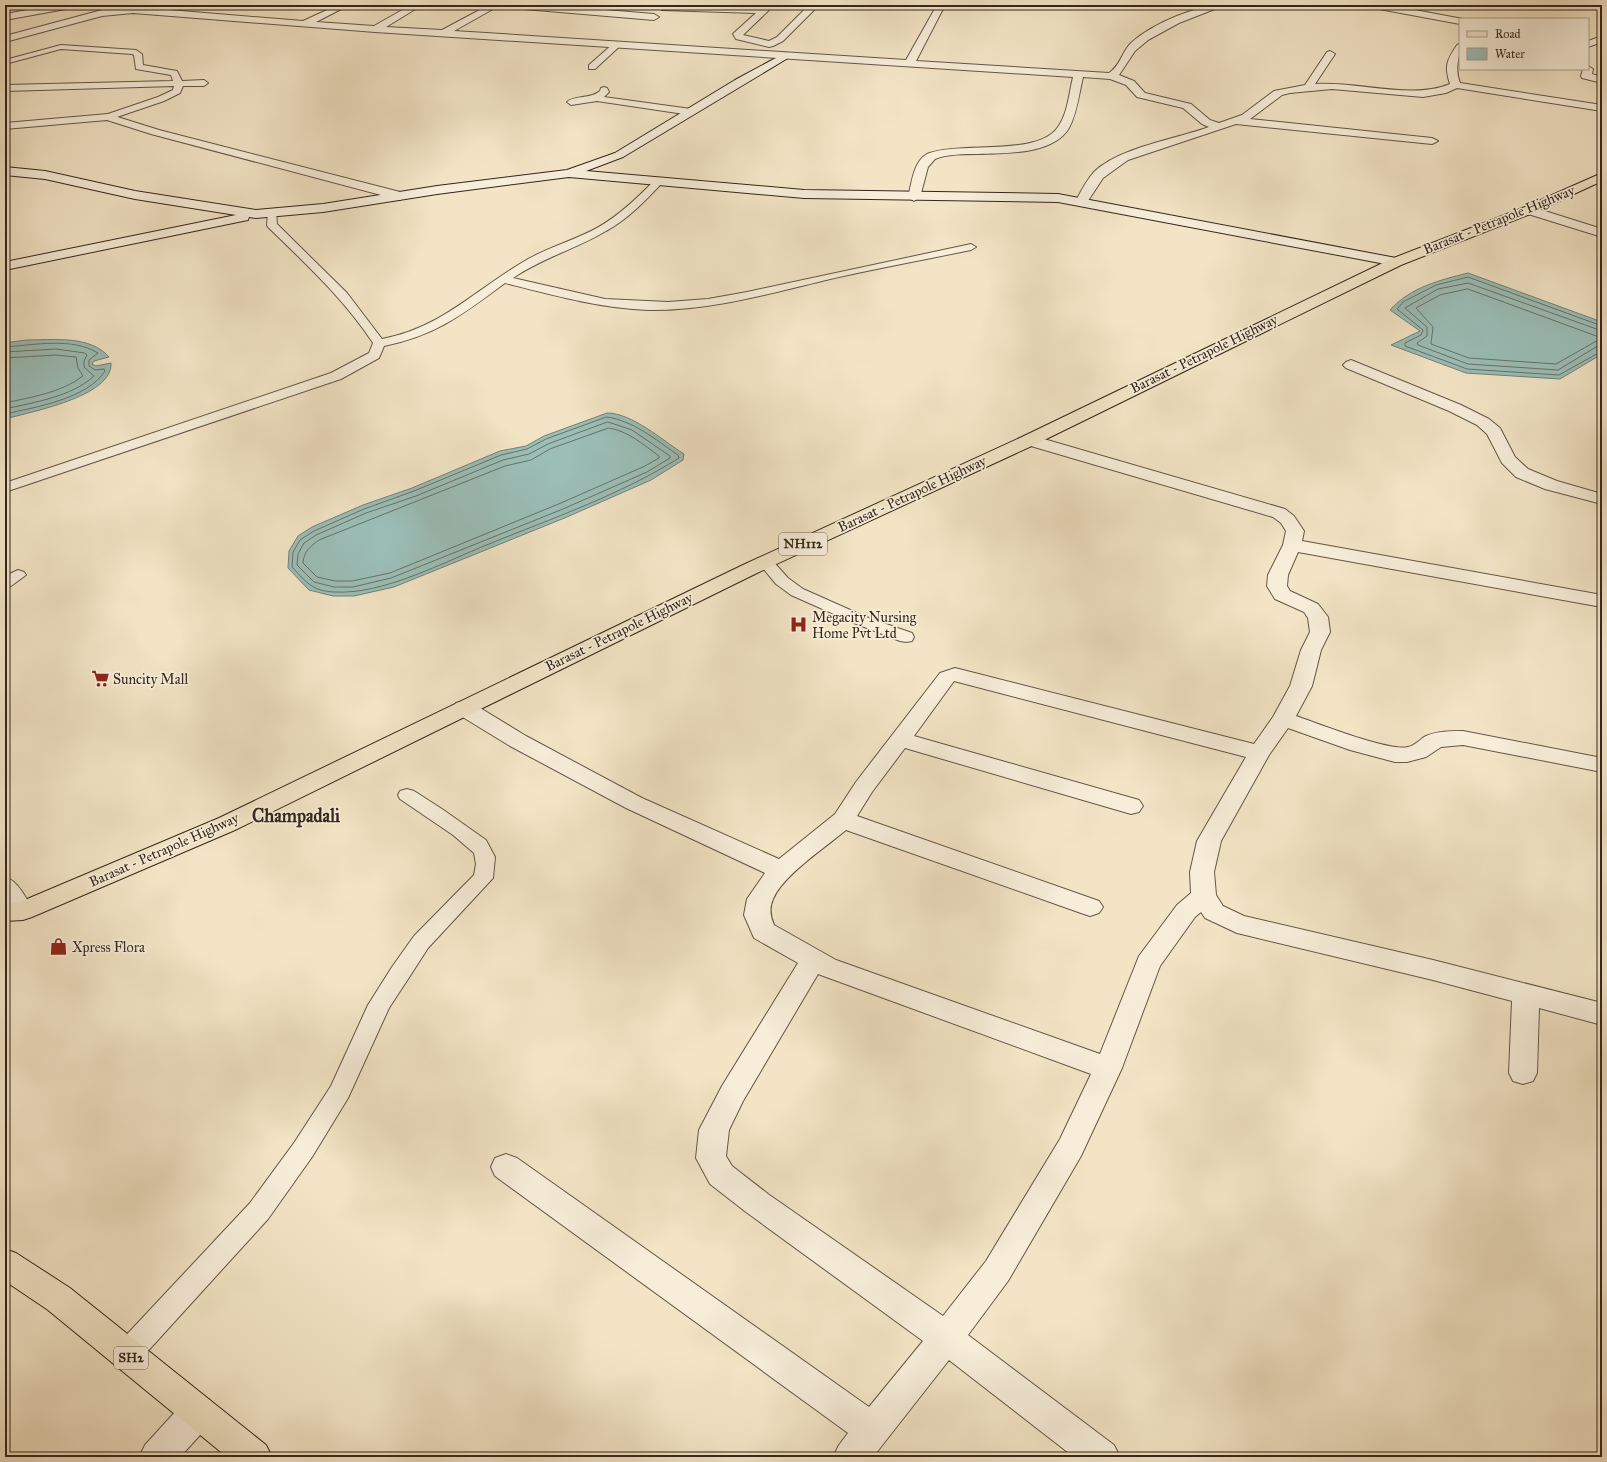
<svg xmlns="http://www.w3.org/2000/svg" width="1607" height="1462" viewBox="0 0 1607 1462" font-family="'IM FELL Great Primer',serif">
  <rect width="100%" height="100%" fill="#f2e4c5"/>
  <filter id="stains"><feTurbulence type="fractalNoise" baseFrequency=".005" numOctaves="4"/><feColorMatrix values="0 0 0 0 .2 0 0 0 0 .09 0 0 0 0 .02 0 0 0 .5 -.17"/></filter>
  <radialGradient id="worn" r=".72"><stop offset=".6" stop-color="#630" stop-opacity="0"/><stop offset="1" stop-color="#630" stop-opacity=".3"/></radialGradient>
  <path fill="#9bbeb7" stroke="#728179" d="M 1468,273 L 1602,322 L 1602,354 L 1560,379 L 1466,373 L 1391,345 L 1420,331 L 1390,310 C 1411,287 1440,280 1468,273 Z
    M 26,340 C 53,340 90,335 109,357 L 94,361 L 92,364 L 96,366 L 111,363 C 113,397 29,412 5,419 L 5,343 Z
    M 607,413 C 632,413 662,440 684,454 L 683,460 L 651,480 L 567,517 L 394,587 L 354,596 L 333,596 L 309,590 L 288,568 L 289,551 L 298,536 L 312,527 L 363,505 L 412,488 L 500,451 L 526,446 L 544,436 Z"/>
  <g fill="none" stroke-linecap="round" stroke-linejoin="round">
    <path stroke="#687269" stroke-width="1" d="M 1468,289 L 1599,337 L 1600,339 L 1556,364 L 1469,358 L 1431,344 L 1433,327 L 1416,308 L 1440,295 Z
      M 1602,326 L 1468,277 L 1436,285 L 1403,302 L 1397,309 L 1423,330 L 1421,335 L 1405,343 L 1405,346 L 1467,369 L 1559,375 L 1602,351
      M 1602,331 L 1468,283 L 1438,289 L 1405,308 L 1427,327 L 1427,336 L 1417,343 L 1418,345 L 1468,364 L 1558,370 L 1596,347 L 1602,346
      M 5,347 C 34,345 72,337 98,353 L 89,360 L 89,366 L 95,370 L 104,369 L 105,371 C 87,399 36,407 5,414
      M 5,352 L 56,349 L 85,353 L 87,355 L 84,361 L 84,367 L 94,376 C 71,397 35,402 5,409
      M 5,358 L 56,355 L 76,357 L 78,368 L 83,376 C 61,393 31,397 5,403
      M 607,417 C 634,421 656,440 678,455 L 679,458 C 620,495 553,518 489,544 C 444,562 383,595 334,592 C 312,591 306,582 292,567 L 293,552 L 300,540 L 314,531 L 364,509 L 414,491 L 501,455 L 527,449 L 546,439 Z
      M 608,422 L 632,430 L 670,456 L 670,458 L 647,472 L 563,509 L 391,578 L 353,587 L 334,587 L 314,582 L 297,565 L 298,554 L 304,543 L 316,535 L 366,513 L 416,496 L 503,460 L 529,454 L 548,444 Z
      M 609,428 C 628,431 644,445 659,456 L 659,458 L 645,466 L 561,503 L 390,573 L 352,581 L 335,581 L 317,577 L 303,563 C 304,551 310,547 319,540 L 505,466 L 531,460 L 550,449 Z"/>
    <defs>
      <path id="lane" d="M 614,43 L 621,45 L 595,69 L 589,69 L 589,65 Z
        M 61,45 L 136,50 L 142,54 L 143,65 L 177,71 L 182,81 L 204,80 L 208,83 L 204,86 L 183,86 L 180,93 L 164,101 L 108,120 L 105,119 L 105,115 L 158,97 L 173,90 L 174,86 L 5,91 L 5,85 L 173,81 L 171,75 L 136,69 L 134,55 L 132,54 L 61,49 L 5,64 L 5,60 Z
        M 604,87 L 607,88 L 609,92 L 604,97 L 691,109 L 695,112 L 691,115 L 597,101 L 571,105 L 567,102 C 575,95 591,99 600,91 L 601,88 Z
        M 659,178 L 664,181 L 662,183 C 645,201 628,219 606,231 C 576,249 542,258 513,278 L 605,299 L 668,302 L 708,299 L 747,292 L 971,244 L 976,247 L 971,250 C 923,260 874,269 826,280 C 768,294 708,311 648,310 C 599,308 552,295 505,283 C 463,314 437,335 384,346 L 379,358 L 341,379 L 5,492 L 5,483 L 331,373 L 369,353 L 373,343 C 344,299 306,264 268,227 L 267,225 L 268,211 L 276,211 L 277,224 L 347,293 L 382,339 C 441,328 474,291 523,262 C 546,248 573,241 597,228 C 620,215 638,197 656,179 Z
        M 765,556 L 770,558 L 788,578 L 803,589 L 866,617 L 912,633 L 914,637 L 912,641 L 906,642 L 900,641 L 854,623 L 791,595 L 776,584 L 757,561 L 760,558 Z
        M 18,570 L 24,572 L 26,575 L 11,586 L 5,588 L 5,576 Z
        M 407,789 L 414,791 L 442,809 L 486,840 L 495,857 L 493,878 L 428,948 L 408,979 L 389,1008 L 348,1098 L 312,1157 L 268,1219 L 137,1363 L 127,1367 L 117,1363 L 113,1354 L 117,1345 L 250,1203 L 294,1143 L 331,1086 L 368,1005 L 392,967 L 414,936 L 474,875 L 476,864 L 474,853 L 453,835 L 400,799 L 398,795 L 400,791 Z
        M 5,877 C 18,881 27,899 33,911 L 30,916 L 23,918 L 16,916 L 5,900 Z"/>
      <path id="street" d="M 56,5 L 75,5 L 71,8 L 5,20 L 5,14 Z
        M 338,5 L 349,5 L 316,22 L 374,26 L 411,5 L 422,5 L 386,27 L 442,30 L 489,5 L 500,5 L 454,31 L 906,60 L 937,5 L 945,5 L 916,61 L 1109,73 C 1120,66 1122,52 1131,43 C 1153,23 1197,5 1225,5 L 1179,23 L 1148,40 L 1135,51 L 1119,75 L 1134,81 L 1145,93 L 1191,104 L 1210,120 L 1219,123 L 1242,115 L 1274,91 L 1305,85 L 1327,52 L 1330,51 L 1335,54 L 1315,84 C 1358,81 1412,100 1450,84 C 1444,66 1447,60 1457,45 L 1460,44 C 1460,60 1454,66 1460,83 L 1602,105 L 1602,111 L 1457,88 L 1446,93 L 1423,97 L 1332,89 L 1290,93 L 1282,95 L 1250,119 L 1432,138 L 1438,141 L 1432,144 L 1236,124 L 1128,160 L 1103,178 L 1086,204 L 1082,205 L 1076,201 C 1081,191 1086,181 1094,172 C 1118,148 1176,139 1209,127 L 1202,124 L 1183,108 L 1137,97 L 1126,85 L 1110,79 L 1083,77 C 1079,94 1077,113 1069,128 C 1053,155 1005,153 978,154 C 964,154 948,154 935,159 L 928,167 L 920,197 L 914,201 L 908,197 C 912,183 913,162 927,154 C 960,141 1038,157 1058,127 C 1068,113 1069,93 1073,77 L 375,32 L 133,13 L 102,16 L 5,42 L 5,36 L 102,10 L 133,7 L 303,21 Z
        M 508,5 L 544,5 L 654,14 L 659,17 L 654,20 L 512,8 Z
        M 665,5 L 761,7 L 764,5 L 772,5 L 771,8 L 743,35 L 769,41 L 777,37 L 806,8 L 809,7 L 814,10 L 783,41 L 773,46 L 769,47 L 736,39 L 733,34 L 735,32 L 756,13 L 662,10 L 661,8 Z
        M 1370,5 L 1388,5 L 1463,19 L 1460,19 L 1460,24 L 1374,8 Z
        M 1594,5 L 1602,5 L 1602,9 L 1595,7 Z
        M 1602,36 L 1602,42 L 1588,47 L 1588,41 Z
        M 1588,66 L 1593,69 L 1592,74 L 1602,77 L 1602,83 L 1582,78 L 1581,76 L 1583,69 L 1588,69 Z
        M 108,114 L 159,130 L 404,193 L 406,196 L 400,200 L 396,199 L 151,134 L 107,120 L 5,129 L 5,123 Z
        M 1529,206 L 1602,229 L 1602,237 L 1525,213 L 1523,210 L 1525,207 Z
        M 1351,360 L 1461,405 L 1489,419 L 1500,428 L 1515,457 L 1528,469 L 1557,481 L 1602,494 L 1602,504 L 1545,489 L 1516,477 L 1502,463 L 1487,434 L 1477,425 L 1449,411 L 1346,368 L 1343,365 L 1346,362 Z
        M 1030,435 L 1285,509 L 1294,516 L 1304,531 L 1302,541 L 1602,595 L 1602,607 L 1298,552 L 1288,575 L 1287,586 L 1290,591 L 1318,604 L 1328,617 L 1330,632 L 1321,650 L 1312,686 L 1296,716 C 1317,723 1389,752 1408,747 C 1415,746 1420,739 1426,736 C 1437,731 1451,731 1463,731 L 1602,758 L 1602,772 L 1463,745 L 1441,747 L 1426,757 L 1407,762 L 1395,762 L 1350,750 L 1288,728 L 1269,755 L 1221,841 L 1214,872 L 1216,895 L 1223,906 L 1244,916 L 1433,960 L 1602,1003 L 1602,1025 L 1539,1008 L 1537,1073 L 1533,1081 L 1523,1084 L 1513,1081 L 1509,1073 L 1512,1001 L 1433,980 L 1237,933 L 1205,918 L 1201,912 L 1195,917 L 1160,966 L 1122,1068 L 1081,1156 L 1008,1281 L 968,1335 L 1114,1445 L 1120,1457 L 1074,1457 L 949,1360 L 873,1457 L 833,1457 L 839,1445 L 848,1433 L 495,1176 L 491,1167 L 495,1158 L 506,1154 L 517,1158 L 869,1407 L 923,1341 L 746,1212 L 710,1184 L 696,1158 L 699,1130 L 722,1086 L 798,963 L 754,938 L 744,915 L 747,899 L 765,873 L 626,808 L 510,746 L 456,713 L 453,708 L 456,703 L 464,701 L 472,703 L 526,736 L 642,798 L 779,859 L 835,814 L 856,782 L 940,673 L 955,668 L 1254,744 L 1273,717 L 1290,686 L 1301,650 L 1310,632 L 1308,618 L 1304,612 L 1275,599 L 1267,586 L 1268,575 L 1283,545 L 1286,531 L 1281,523 L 1273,517 L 1024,444 L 1022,440 L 1024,436 ZM 954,681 L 1246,757 L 1197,841 L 1190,872 L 1191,893 L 1177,905 L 1139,956 L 1100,1054 L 836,960 L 774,925 C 770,916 769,908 773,899 C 783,875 826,847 846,830 L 1081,913 L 1090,916 L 1099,913 L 1103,907 L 1099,901 L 857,816 L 872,792 L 905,748 L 1131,814 L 1139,812 L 1143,806 L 1139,800 L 914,736 ZM 818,974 L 1091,1074 L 1060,1139 L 986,1261 L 943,1316 L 768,1194 L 732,1166 L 726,1156 L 729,1130 L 743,1101 Z
        M 198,1395 L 210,1400 L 215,1412 L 210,1424 L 180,1457 L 139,1457 L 145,1445 L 186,1400 Z"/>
      <path id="secondary" d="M 785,53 L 788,54 L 790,56 L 788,58 L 623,157 L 586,171 L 804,190 L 1058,194 L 1396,258 L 1401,259 L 1403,262 L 1401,265 L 1396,266 L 1058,202 L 804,198 L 569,177 L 437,194 L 323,212 L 256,218 L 249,217 L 248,220 L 243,221 L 5,270 L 5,262 L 236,215 L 135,199 L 45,179 L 5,175 L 5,167 L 45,171 L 135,191 L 256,210 L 323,204 L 437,186 L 567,170 L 615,153 L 735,80 Z"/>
      <path id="primary" d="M 5,1249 L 16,1253 L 70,1288 L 266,1445 L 272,1457 L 227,1457 L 48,1310 L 5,1281 Z"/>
      <path id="highway" d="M 1602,173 L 1602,181 L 1533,213 L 1401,265 L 1036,444 L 757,573 L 235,830 L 32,917 L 23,920 L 5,921 L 5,903 L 20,902 L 219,818 L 743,565 L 1024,436 L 1391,259 L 1525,207 Z"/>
    </defs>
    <use href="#lane" stroke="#645646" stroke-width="2"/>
    <use href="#street" stroke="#645646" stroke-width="2"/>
    <use href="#secondary" stroke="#34261b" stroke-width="2"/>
    <use href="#primary" stroke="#34261b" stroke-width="2"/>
    <use href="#highway" stroke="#34261b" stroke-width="2"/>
    <use href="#lane" fill="#f7edd9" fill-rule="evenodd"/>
    <use href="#street" fill="#f7edd9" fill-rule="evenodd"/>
    <use href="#secondary" fill="#f7edd9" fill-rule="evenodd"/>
    <use href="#primary" fill="#f2e4c5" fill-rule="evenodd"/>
    <use href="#highway" fill="#f2e4c5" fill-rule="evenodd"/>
  </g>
  <defs>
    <symbol id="hospital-bare" viewBox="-9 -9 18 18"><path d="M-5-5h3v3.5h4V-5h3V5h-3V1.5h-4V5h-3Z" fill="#8f2418" stroke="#f7edd9" stroke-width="2.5" paint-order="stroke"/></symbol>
    <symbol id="supermarket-bare" viewBox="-9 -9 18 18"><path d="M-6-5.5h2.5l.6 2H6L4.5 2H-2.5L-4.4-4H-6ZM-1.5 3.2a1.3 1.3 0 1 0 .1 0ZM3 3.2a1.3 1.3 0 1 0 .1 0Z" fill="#8f2418" stroke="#f7edd9" stroke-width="2.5" paint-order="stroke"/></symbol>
    <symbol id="shop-bare" viewBox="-9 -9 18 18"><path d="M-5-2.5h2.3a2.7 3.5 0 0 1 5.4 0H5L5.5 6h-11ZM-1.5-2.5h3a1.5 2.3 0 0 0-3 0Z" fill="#8f2418" stroke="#f7edd9" stroke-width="2.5" paint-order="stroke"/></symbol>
  </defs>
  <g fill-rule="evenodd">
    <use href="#hospital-bare" x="786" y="612" width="25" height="25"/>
    <use href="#supermarket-bare" x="88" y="666" width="25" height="25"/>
    <use href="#shop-bare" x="46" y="934" width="25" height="25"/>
  </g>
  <g text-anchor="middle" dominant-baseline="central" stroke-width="3.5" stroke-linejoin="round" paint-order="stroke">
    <g fill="#f7edd9" stroke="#6e6254" stroke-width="1">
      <rect x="779" y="533" width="48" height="22" rx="3"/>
      <rect x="114" y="1347" width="34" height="22" rx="3"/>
    </g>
    <g font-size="13" font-weight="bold" fill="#34261b">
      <text x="803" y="544">NH112</text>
      <text x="131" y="1358">SH2</text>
    </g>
    <g font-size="14" fill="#34261b" stroke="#f7edd9">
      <text transform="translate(1499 220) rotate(-22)">Barasat - Petrapole Highway</text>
      <text transform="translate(1204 354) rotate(-26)">Barasat - Petrapole Highway</text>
      <text transform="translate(912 494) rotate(-25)">Barasat - Petrapole Highway</text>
      <text transform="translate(619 632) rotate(-26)">Barasat - Petrapole Highway</text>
      <text transform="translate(164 850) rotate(-24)">Barasat - Petrapole Highway</text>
    </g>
    <g font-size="14" fill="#34261b" stroke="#f7edd9" text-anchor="start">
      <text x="812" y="617">Megacity Nursing<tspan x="812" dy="16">Home Pvt Ltd</tspan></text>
      <text x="113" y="679">Suncity Mall</text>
      <text x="72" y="947">Xpress Flora</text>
    </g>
    <g font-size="18" font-weight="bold" fill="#34261b" stroke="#f7edd9">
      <text x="296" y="816">Champadali</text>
    </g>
  </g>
  <rect width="1607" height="1462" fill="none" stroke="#f2e4c5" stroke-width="20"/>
  <rect x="6" y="6" width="1595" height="1450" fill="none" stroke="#34261b" stroke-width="2"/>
  <rect x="10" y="10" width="1587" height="1442" fill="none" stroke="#34261b"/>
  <rect x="1459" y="18" width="130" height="52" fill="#f7edd9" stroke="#a99d8d"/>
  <rect x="1467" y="31" width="20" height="6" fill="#f2e4c5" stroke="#a99d8d"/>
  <text x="1495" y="38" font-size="12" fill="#34261b">Road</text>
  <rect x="1467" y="48" width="20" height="12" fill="#9bbeb7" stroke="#a99d8d"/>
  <text x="1495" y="58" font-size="12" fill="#34261b">Water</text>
  <rect width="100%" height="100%" filter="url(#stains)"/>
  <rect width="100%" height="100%" fill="url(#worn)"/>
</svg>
